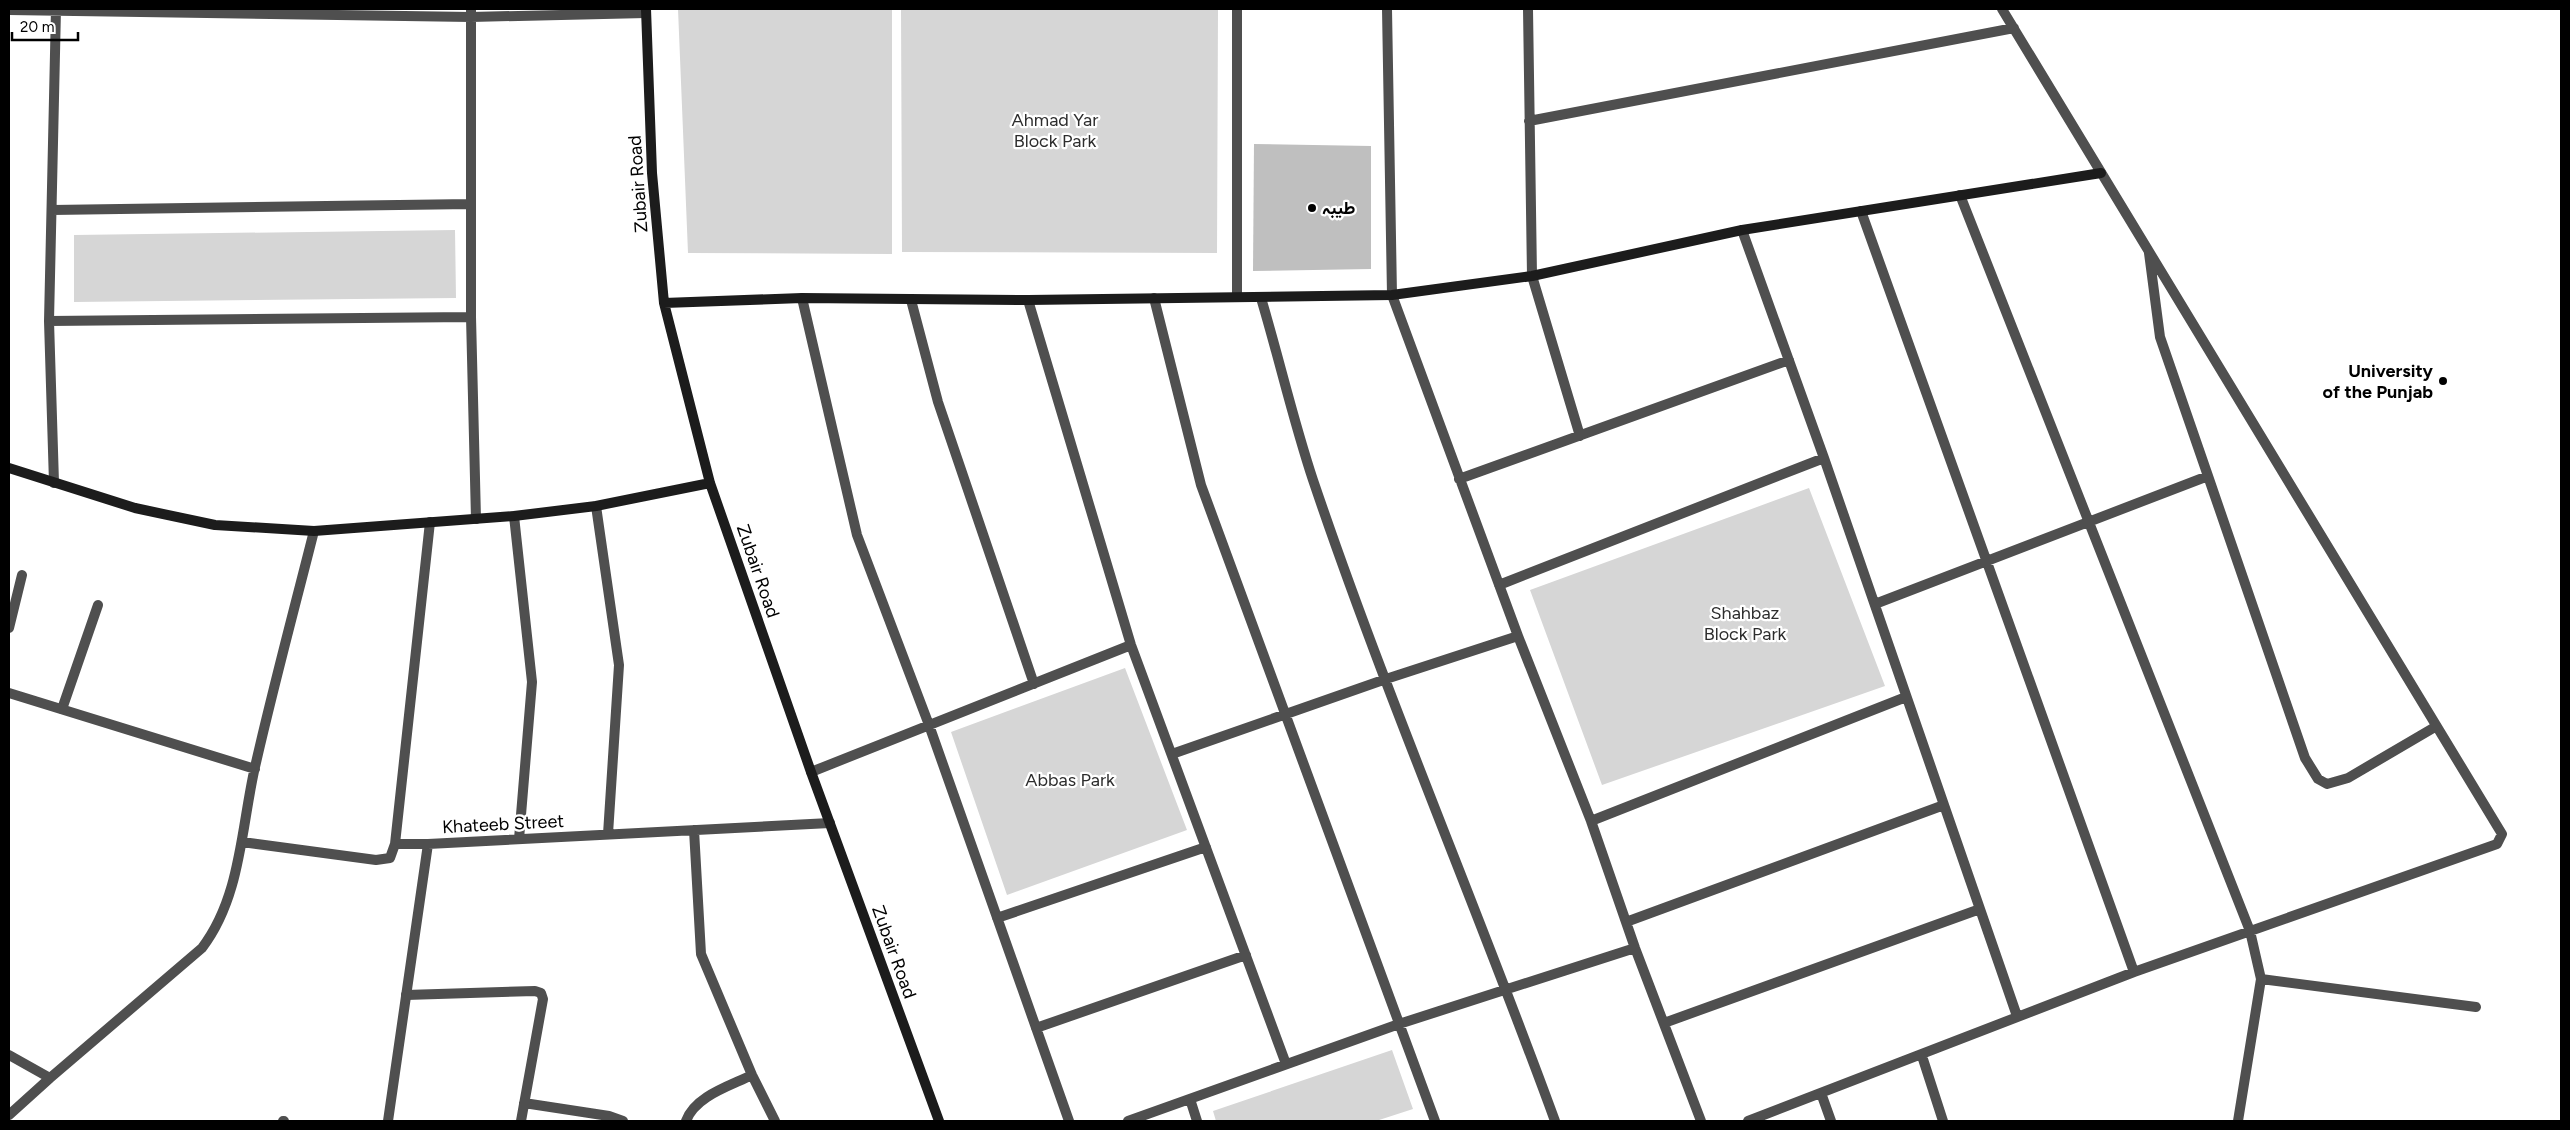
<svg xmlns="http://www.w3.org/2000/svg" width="2570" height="1130" viewBox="0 0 2570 1130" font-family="Figtree,Vazirmatn,sans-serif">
  <rect width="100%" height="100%" fill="#fff"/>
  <path fill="#d6d6d6" d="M 678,9 L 892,9 L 892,254 L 688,253 Z
    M 901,9 L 1218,9 L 1217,253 L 902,252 Z
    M 455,230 L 456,298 L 74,302 L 74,235 Z
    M 1809,488 L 1885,686 L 1602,785 L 1530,590 Z
    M 1125,668 L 1187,830 L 1007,895 L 951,732 Z
    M 1392,1050 L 1413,1109 L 1376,1121 L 1216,1121 L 1213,1111 Z"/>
  <path fill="#bfbfbf" d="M 1254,144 L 1371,146 L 1371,269 L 1253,271 Z"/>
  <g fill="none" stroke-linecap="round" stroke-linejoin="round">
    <path stroke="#4f4f4f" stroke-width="10" d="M 9,628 L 22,575
      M 62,709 L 98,605
      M 406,995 L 535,991 L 541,993 L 543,999 L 521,1121
      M 524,1103 L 609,1116 L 623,1121"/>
    <path stroke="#4f4f4f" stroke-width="10" d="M 471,9 L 471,317 L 476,519
      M 1237,9 L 1237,297
      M 1387,9 L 1392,295 L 1518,636 L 1591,821 L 1635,948 L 1701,1121
      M 1528,9 L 1532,276 L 1580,436
      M 9,10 L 471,17 L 646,13
      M 1529,121 L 2014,28
      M 1960,195 L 2250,931 L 2261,979 L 2238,1121
      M 52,210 L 471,204
      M 1861,211 L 2134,972
      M 1742,230 L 1824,458 L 2017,1016
      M 2149,253 L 2160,337 L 2208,476
      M 802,298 L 857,535 L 929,725 L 1069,1121
      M 1154,298 L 1201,485 L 1435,1121
      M 1261,298 C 1279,358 1293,420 1313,480 C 1386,696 1477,907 1555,1121
      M 911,300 L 938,402 L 1034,684
      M 1028,300 L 1131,645 L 1286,1064
      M 49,321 L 471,317
      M 1459,479 L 1789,360
      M 54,483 L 49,321 L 56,9
      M 596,506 L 619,665 L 608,834
      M 514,516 L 532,682 L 519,839
      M 1499,585 L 1824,458
      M 1875,604 L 2208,476 L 2305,758 L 2318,779 L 2327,784 L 2348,778 L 2435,727
      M 9,693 L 255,769
      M 1172,754 L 1386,679 L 1518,636
      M 811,772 L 1131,645
      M 1591,821 L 1906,697
      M 694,830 L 701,954 L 752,1075 L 775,1121
      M 242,842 L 376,860 L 390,858 L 395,844 L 430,522
      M 395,844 L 428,844
      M 997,918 L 1206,847
      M 1626,922 L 1944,805
      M 2261,979 L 2476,1007
      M 1664,1023 L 1980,909
      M 1036,1028 L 1246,955
      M 9,1055 L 50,1078 L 202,948 C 241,897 241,828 255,767 C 273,688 294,610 314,531
      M 1922,1056 L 1943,1121
      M 1821,1093 L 1831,1121
      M 1190,1099 L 1197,1121
      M 9,1115 L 50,1078
      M 283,1121 L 284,1121
      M 388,1121 L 428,844 L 830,823
      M 686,1121 C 695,1096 730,1086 752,1075
      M 1128,1121 L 1399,1024 L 1635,948
      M 1748,1121 L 2134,972 L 2497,844 L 2502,834 L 2002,9"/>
    <path stroke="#1c1c1c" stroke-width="10" d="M 646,9 L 652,173 L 664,303 L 710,483 L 811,772 L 939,1121
      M 664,303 L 802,298 L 1028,300 L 1392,295 L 1532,276 L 1742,230 L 2101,173
      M 9,468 L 135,508 L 215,525 L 314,531 L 514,516 L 596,506 L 710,483"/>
  </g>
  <g fill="#000" stroke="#fff" stroke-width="2">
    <circle cx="1312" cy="208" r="5"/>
    <circle cx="2443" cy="381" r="5"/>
  </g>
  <g text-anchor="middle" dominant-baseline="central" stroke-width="4.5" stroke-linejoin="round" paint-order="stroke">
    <g font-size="18" fill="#2d2d2d" stroke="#fff">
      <text x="1055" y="120">Ahmad Yar<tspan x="1055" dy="21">Block Park</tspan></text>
      <text x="1745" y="613">Shahbaz<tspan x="1745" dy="21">Block Park</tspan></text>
      <text x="1070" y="780">Abbas Park</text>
    </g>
    <g font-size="18" fill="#000" stroke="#fff">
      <text transform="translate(638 184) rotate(-94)">Zubair Road</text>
      <text transform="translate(758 571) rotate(71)">Zubair Road</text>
      <text transform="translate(503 824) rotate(-3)">Khateeb Street</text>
      <text transform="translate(894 952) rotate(70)">Zubair Road</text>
    </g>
    <g font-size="18" font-weight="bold" fill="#000" stroke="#fff" text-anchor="start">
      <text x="1322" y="208">طیبہ</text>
      <text x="2433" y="371" text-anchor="end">University<tspan x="2433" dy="21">of the Punjab</tspan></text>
    </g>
  </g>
  <rect width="2570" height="1130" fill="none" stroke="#000000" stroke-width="20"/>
  <path d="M12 32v8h66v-8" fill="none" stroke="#000000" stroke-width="2.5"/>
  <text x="20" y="32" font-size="15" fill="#000000" stroke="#ffffff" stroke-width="4" paint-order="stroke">20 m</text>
</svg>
